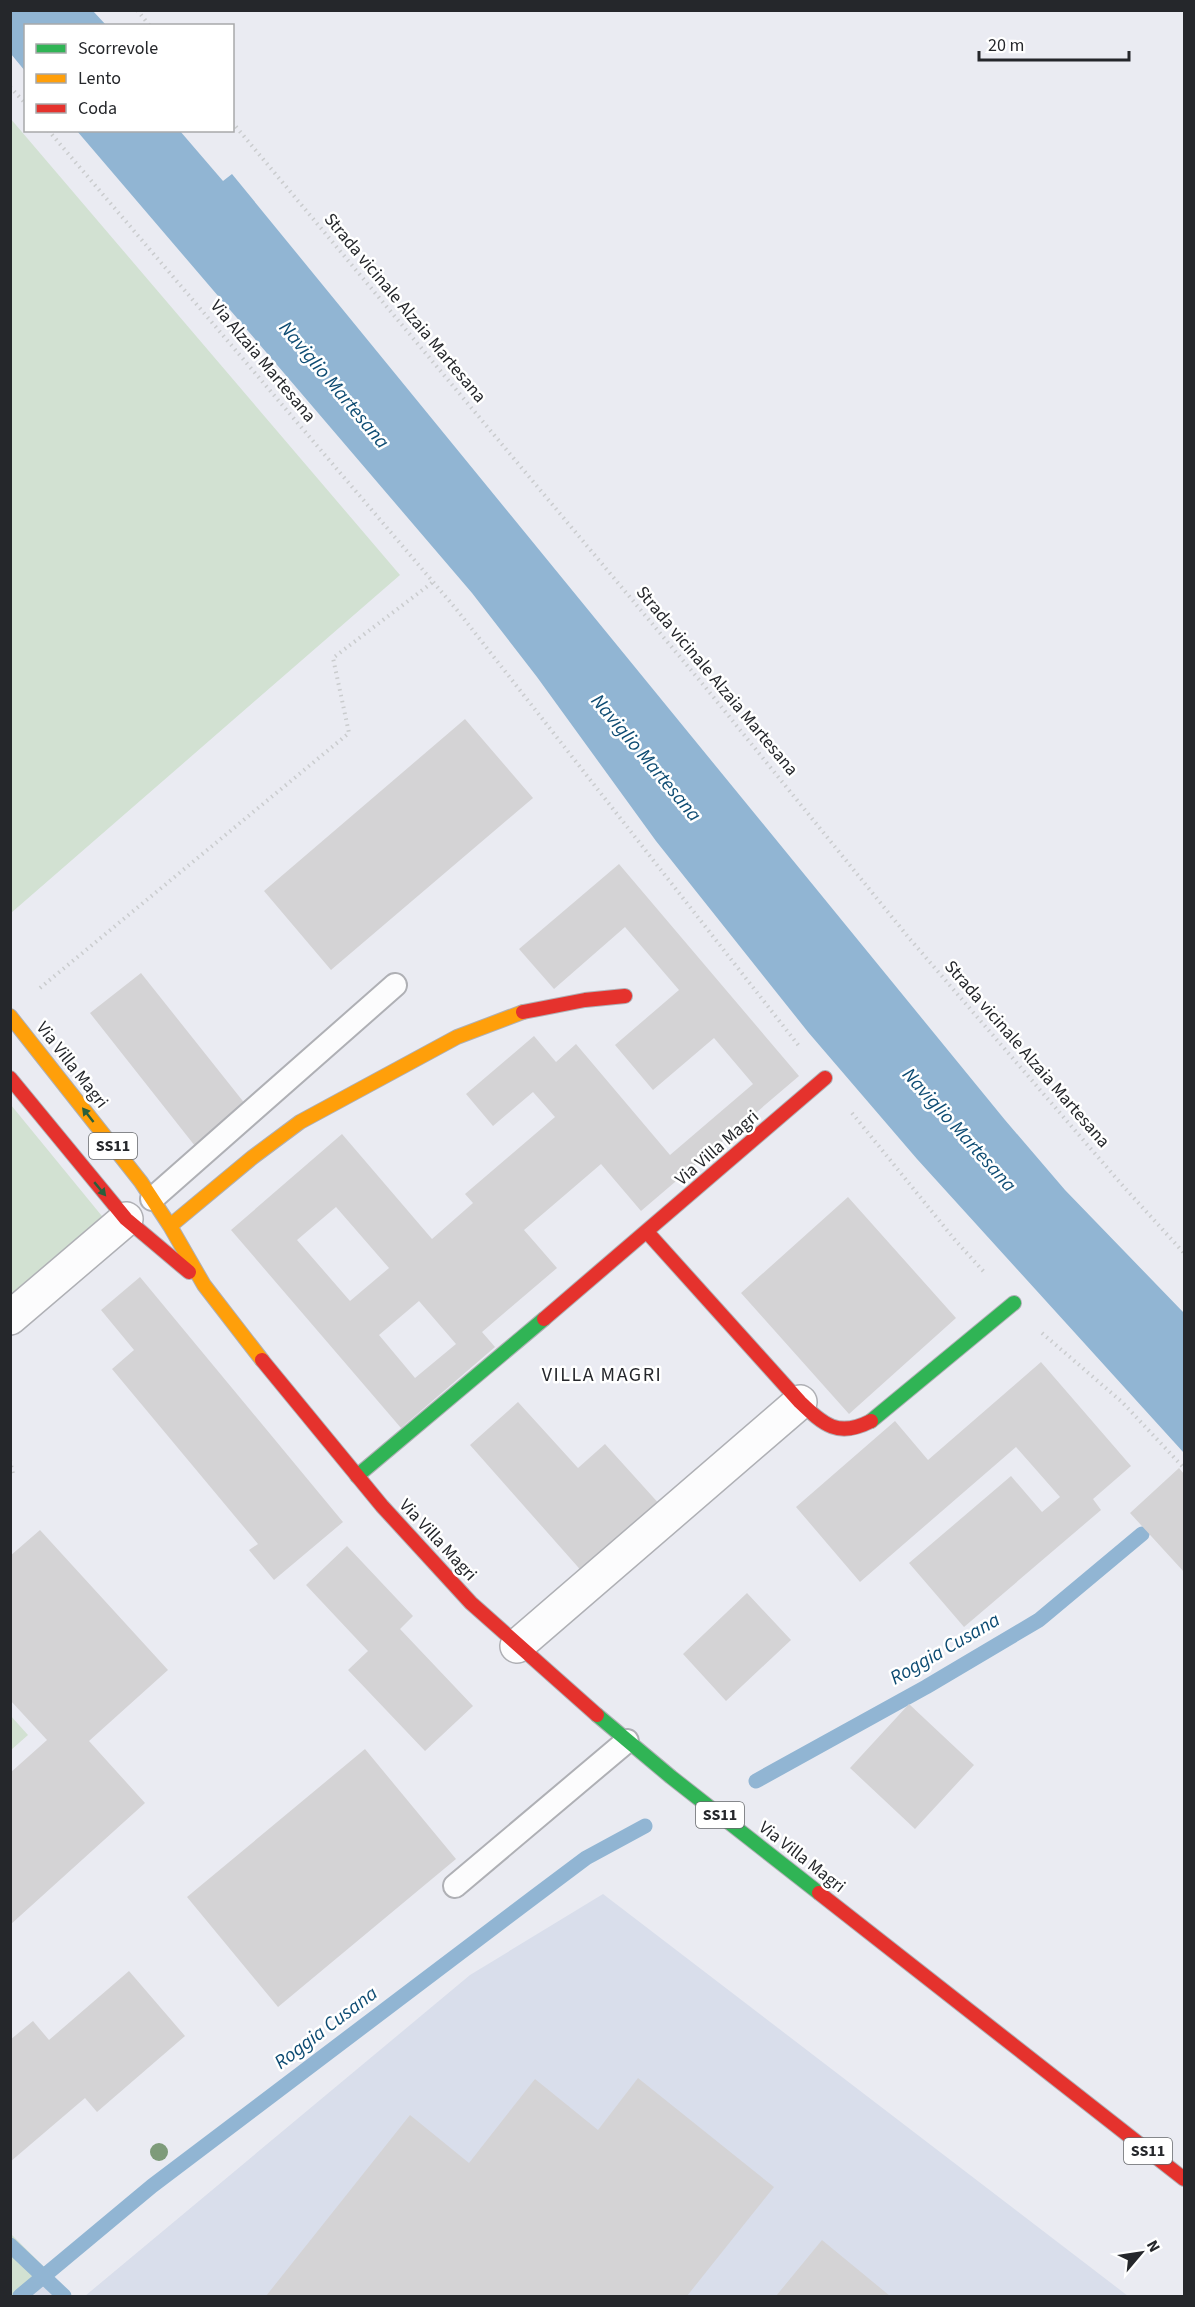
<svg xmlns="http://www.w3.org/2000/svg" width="1195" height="2307" viewBox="0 0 1195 2307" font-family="'Source Sans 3',sans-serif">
  <rect width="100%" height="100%" fill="#eaebf2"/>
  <path fill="#d9deeb" d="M 603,1894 L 1128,2296 L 85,2296 L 470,1975 Z
    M 48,2280 L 63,2296 L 28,2296 Z"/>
  <path fill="#d2e1d2" d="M 10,118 L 400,575 L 11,913 L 10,913 Z
    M 11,1105 L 124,1243 L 10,1336 Z
    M 10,1715 L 28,1735 L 11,1750 L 10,1750 Z
    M 11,2234 L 45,2268 L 13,2296 L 10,2296 Z"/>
  <path fill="#91b5d3" d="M 10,11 L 93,11 L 106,25 L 26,26 L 25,71 L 11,54 Z
    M 77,131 L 180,131 L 223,181 L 232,174 L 1005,1120 L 1065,1190 L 1184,1313 L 1184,1453 L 917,1159 L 808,1032 L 656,841 L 537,677 L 472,593 Z"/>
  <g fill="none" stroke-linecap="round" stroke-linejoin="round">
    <path stroke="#91b5d3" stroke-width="15" d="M 756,1781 L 926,1687 L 1039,1620 L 1142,1534
      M 10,2245 L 64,2296
      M 20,2296 L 152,2186 L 534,1897 L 586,1858 L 645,1826"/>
  </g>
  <path fill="#d4d3d5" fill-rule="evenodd" d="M 465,719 L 533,798 L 331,970 L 264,891 Z
    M 619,864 L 799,1076 L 641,1211 L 601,1164 L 524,1230 L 557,1268 L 482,1332 L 495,1347 L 401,1428 L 231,1230 L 342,1134 L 432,1239 L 473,1203 L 465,1194 L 555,1117 L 533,1092 L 493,1126 L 466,1094 L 534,1036 L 556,1062 L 576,1044 L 670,1155 L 753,1084 L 714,1038 L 653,1090 L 615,1045 L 679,990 L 625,927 L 554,989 L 519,949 ZM 336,1207 L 389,1268 L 350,1301 L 297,1240 ZM 419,1301 L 456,1344 L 415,1378 L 379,1335 Z
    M 141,973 L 246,1105 L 195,1146 L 90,1013 Z
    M 848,1197 L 956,1318 L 849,1414 L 741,1293 Z
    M 140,1277 L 343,1522 L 274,1580 L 249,1550 L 258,1544 L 112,1369 L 134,1350 L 101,1310 Z
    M 1041,1362 L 1131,1466 L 1093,1499 L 1101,1510 L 964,1627 L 909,1563 L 1011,1476 L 1042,1512 L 1060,1497 L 1016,1447 L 860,1582 L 796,1507 L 895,1421 L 928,1460 Z
    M 518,1402 L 578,1468 L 605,1444 L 662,1507 L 585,1575 L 470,1445 Z
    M 1179,1468 L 1184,1474 L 1184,1572 L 1130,1513 Z
    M 40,1530 L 168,1670 L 89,1741 L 145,1803 L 10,1925 L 10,1773 L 47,1740 L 10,1700 L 10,1556 Z
    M 347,1546 L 413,1616 L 400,1629 L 473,1706 L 425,1751 L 348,1670 L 368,1651 L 306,1585 Z
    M 747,1593 L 791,1640 L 726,1701 L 683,1654 Z
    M 909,1704 L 974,1765 L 915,1829 L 850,1768 Z
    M 365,1749 L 456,1859 L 278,2007 L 187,1897 Z
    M 129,1971 L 185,2036 L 97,2112 L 85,2098 L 10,2162 L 10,2040 L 33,2021 L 49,2040 Z
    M 638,2078 L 774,2187 L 687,2296 L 266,2296 L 410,2115 L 469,2163 L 535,2079 L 598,2130 Z
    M 822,2240 L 890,2296 L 776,2296 Z"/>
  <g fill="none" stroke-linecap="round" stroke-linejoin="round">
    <defs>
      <path id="lane" d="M 152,1199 L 395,985
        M 455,1886 L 627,1741"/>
      <path id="street" d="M 10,1318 L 126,1219
        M 517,1646 L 800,1402"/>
      <path id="fast" d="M 871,1421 L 1014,1303
        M 357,1476 L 544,1319
        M 597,1715 L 671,1777 L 819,1893"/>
      <path id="slow" d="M 10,1016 L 141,1182 L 170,1226 L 204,1285 L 262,1360
        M 170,1226 L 253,1157 L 300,1122 L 457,1037 L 523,1012"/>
      <path id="jam" d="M 523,1012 L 585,1000 L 625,996
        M 10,1078 L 126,1219 L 189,1272
        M 647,1232 L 800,1402 C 824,1425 838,1438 871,1421
        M 544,1319 L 825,1078
        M 262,1360 L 382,1506 L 471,1603 L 597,1715
        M 819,1893 L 1184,2179"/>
    </defs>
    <use href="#lane" stroke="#afb0b5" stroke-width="26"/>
    <use href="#street" stroke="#afb0b5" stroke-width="36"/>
    <use href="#fast" stroke="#afb0b5" stroke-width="16"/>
    <use href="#slow" stroke="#afb0b5" stroke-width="16"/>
    <use href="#jam" stroke="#afb0b5" stroke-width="16"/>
    <path stroke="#caccce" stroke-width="4" stroke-dasharray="1.5 4.5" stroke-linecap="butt" d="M 137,10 L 150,26
      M 10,87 L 26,104
      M 232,122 L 706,688 L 909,938 L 1123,1186 L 1184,1253
      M 48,130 L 457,610 L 799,1046
      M 40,988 L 349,733 L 333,658 L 433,582
      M 852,1113 L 955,1240 L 985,1273
      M 1042,1333 L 1122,1402 L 1184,1468
      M 10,1460 L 13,1474 L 10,1476"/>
    <use href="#lane" stroke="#fcfcfd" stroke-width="22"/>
    <use href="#street" stroke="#fcfcfd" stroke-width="33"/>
    <use href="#fast" stroke="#30b455" stroke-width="14"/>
    <use href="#slow" stroke="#ff9f0a" stroke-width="14"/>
    <use href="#jam" stroke="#e5322d" stroke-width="14"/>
  </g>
  <circle fill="#7e9b7a" cx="159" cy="2152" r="9"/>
  <defs><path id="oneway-solid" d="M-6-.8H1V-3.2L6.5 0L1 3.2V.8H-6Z" transform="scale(1.5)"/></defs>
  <g fill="#295f3c">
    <use href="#oneway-solid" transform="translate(88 1115) rotate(-128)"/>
    <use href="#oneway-solid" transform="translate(100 1189) rotate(50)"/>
  </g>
  <g text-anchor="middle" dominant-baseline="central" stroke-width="5" stroke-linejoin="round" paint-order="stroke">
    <g fill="#fff" stroke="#66686b" stroke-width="1.5">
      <rect x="89" y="1133" width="48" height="26" rx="4.5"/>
      <rect x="696" y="1802" width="48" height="26" rx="4.5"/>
      <rect x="1124" y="2138" width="48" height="26" rx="4.5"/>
    </g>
    <g font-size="16" font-weight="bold" fill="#25272b">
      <text x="113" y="1146">SS11</text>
      <text x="720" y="1815">SS11</text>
      <text x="1148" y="2151">SS11</text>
    </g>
    <g font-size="18" fill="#25272b" stroke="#fff">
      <text transform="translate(405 308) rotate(50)">Strada vicinale Alzaia Martesana</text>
      <text transform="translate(263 361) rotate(50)">Via Alzaia Martesana</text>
      <text transform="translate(717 681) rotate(50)">Strada vicinale Alzaia Martesana</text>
      <text transform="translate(1027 1054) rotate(49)">Strada vicinale Alzaia Martesana</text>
      <text transform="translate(72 1065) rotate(52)">Via Villa Magri</text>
      <text transform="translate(717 1148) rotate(-41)">Via Villa Magri</text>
      <text transform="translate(438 1540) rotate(47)">Via Villa Magri</text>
      <text transform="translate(802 1857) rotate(38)">Via Villa Magri</text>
    </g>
    <g font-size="20" font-style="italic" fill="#0e4c73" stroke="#fff">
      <text transform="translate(334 385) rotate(50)">Naviglio Martesana</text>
      <text transform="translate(646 758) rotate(50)">Naviglio Martesana</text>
      <text transform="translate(959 1130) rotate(48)">Naviglio Martesana</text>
      <text transform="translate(945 1649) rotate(-30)">Roggia Cusana</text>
      <text transform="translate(326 2028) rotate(-37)">Roggia Cusana</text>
    </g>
    <g font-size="20" letter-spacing="1.5" fill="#25272b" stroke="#fff">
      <text x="602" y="1375">VILLA MAGRI</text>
    </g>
  </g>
  <rect width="1195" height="2307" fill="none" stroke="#25272b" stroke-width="24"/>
  <rect x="24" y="24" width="210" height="108" fill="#ffffff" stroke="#a8a9aa" stroke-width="1.5"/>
  <rect x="36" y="44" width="30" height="9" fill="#30b455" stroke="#a8a9aa" stroke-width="1.5"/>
  <text x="78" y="54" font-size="18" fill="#25272b">Scorrevole</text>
  <rect x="36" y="74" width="30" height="9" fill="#ff9f0a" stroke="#a8a9aa" stroke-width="1.5"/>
  <text x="78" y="84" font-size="18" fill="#25272b">Lento</text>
  <rect x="36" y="104" width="30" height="9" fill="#e5322d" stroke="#a8a9aa" stroke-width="1.5"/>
  <text x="78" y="114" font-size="18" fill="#25272b">Coda</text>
  <g transform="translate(1141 2253) rotate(61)" stroke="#ffffff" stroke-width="4.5" paint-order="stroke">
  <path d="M0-4.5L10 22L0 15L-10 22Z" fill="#25272b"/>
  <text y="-9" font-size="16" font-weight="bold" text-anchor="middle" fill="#25272b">N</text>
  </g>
  <path d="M979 51v9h150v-9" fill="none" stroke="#25272b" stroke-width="3"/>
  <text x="988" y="51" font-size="18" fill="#25272b" stroke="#ffffff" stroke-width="4.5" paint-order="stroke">20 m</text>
</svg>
